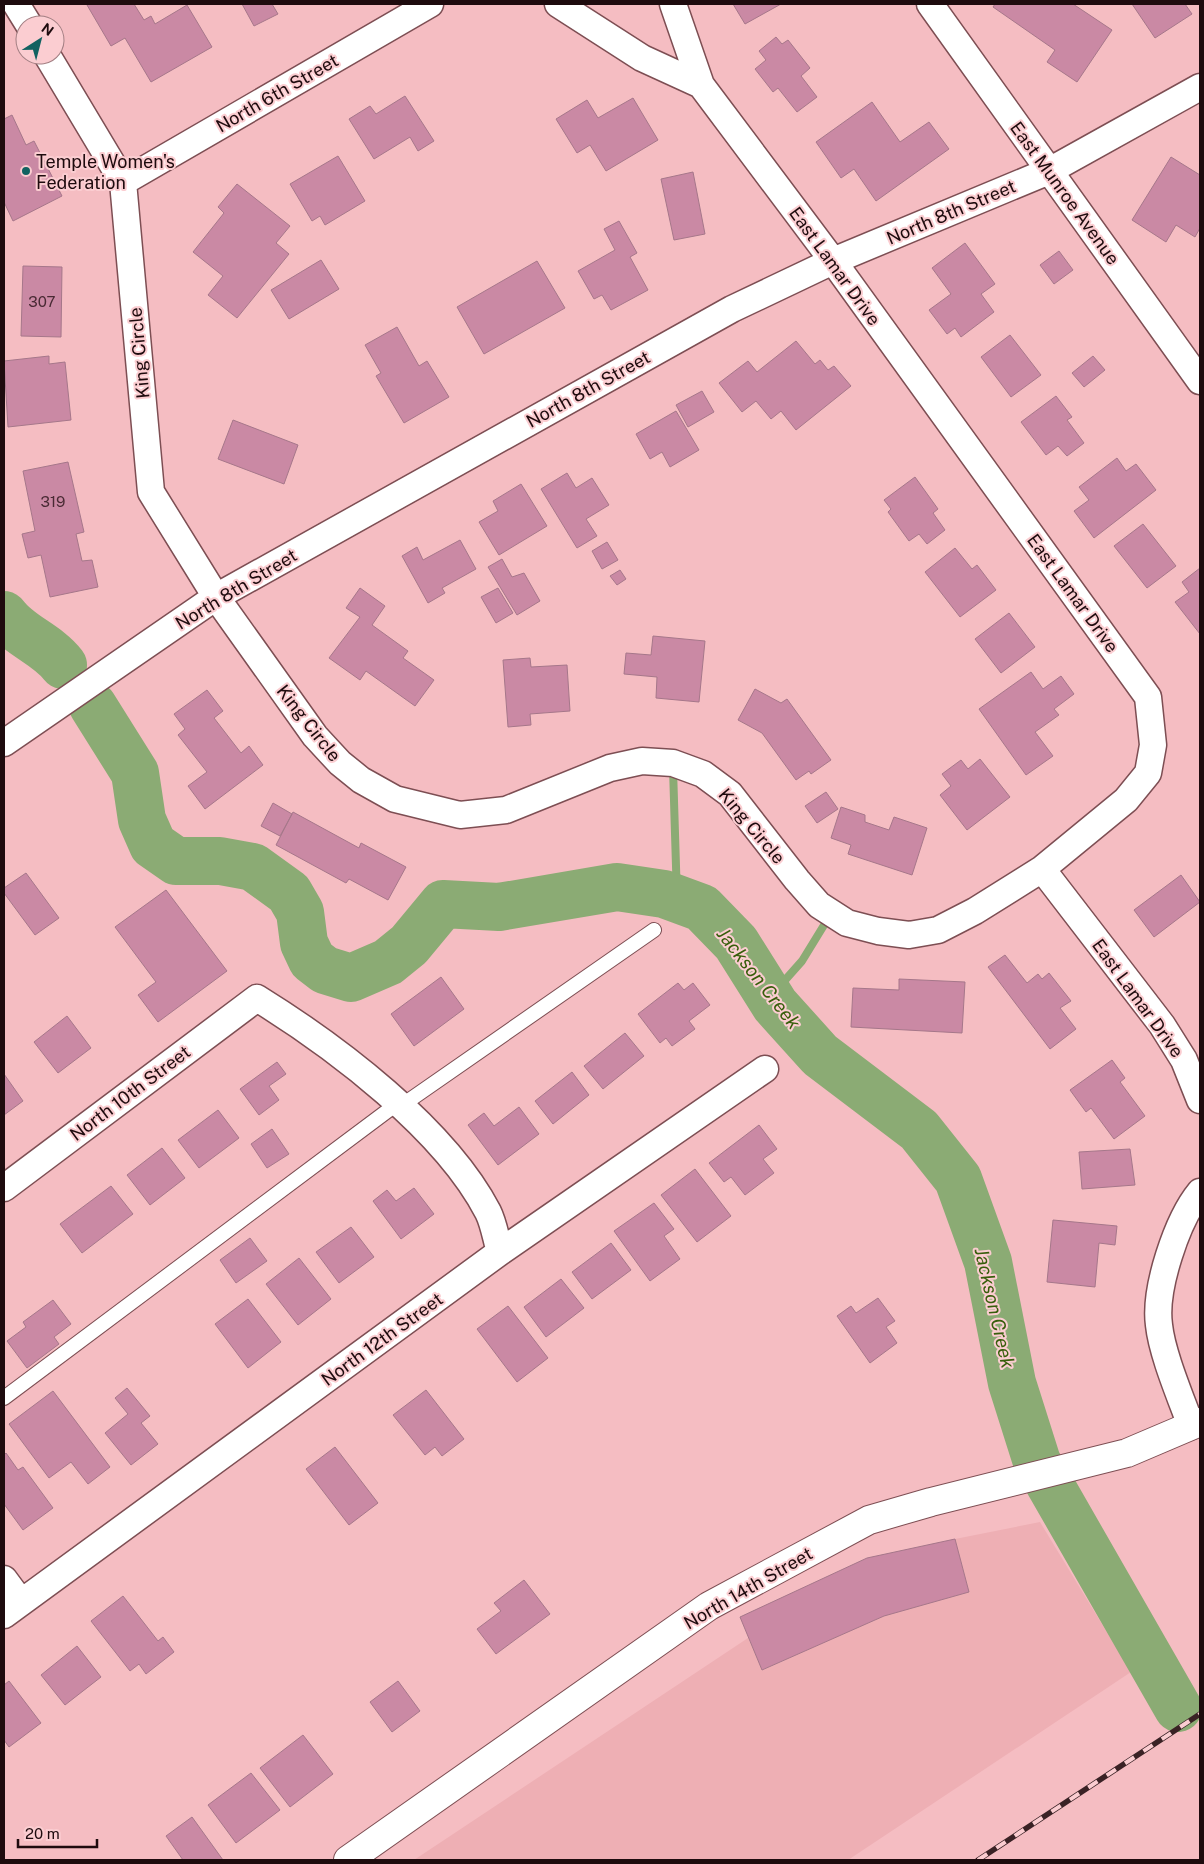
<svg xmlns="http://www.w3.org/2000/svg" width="1204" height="1864" viewBox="0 0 1204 1864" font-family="'Public Sans',sans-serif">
  <rect width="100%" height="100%" fill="#f5bdc2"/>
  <path fill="#eeafb4" d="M 1040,1522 L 1131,1672 L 848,1860 L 414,1860 L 748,1638 L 763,1670 L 884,1616 L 969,1592 L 955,1539 Z"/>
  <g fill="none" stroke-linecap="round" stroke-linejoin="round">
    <path stroke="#8bab74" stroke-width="8" d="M 673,768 L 677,899
      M 770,997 L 802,961 L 829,917"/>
    <path stroke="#8bab74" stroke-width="48" d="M 4,615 C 19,636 47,644 63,665
      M 93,706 L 135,773 L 142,820 L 153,845 L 176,861 L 220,861 L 253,867 L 289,893 L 300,912 L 304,943 L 312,960 L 325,970 L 351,978 L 388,962 L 409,945 L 443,904 L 499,907 L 617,887 L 664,894 L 702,908 L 736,943 L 775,1005 L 820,1055 L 919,1130 L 958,1179 L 988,1262 L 1012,1383 L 1037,1462 L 1178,1708"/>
  </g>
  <path fill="#ca89a4" stroke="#a6778a" d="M 90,4 L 134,4 L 144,20 L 151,16 L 155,24 L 187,5 L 212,47 L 151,82 L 125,38 L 111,46 L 87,5 Z
    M 242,4 L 272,4 L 278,14 L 254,26 Z
    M 733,4 L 781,4 L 745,24 Z
    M 995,4 L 1073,4 L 1112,30 L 1077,82 L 1047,62 L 1055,50 L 993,7 Z
    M 1132,4 L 1185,4 L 1192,14 L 1155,38 Z
    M 776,37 L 782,44 L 788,40 L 810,68 L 801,76 L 817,97 L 797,112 L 778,88 L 773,92 L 755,69 L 766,60 L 759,51 Z
    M 405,96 L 434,141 L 418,151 L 410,137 L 374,159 L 349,119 L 370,106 L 376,114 Z
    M 633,98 L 658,140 L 606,171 L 590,145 L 577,153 L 556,119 L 587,100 L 598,118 Z
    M 872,102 L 900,142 L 929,122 L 949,149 L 876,201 L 854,169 L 841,178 L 816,142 Z
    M 12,115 L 26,145 L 34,141 L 62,196 L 13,221 L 4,202 L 4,119 Z
    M 338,156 L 365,201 L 325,225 L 320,216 L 312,221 L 290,184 Z
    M 1171,157 L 1200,175 L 1200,228 L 1195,237 L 1176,225 L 1166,242 L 1132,220 Z
    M 693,172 L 705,234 L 674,240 L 661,179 Z
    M 237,184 L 290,226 L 276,243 L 289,254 L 237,318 L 208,295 L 223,276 L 193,252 L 224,213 L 218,207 Z
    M 619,221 L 637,253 L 630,257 L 648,290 L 611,310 L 602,295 L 594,299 L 578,271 L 615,250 L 604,229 Z
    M 965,243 L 995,284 L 981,294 L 994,312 L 961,337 L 955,328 L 947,334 L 929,310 L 951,294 L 932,268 Z
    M 1059,251 L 1073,270 L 1054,284 L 1040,265 Z
    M 321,260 L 339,289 L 289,319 L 271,290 Z
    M 537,261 L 565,308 L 484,354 L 457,307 Z
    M 23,266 L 62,267 L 61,337 L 21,336 Z
    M 397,327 L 419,366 L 427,361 L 449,397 L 404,423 L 376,376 L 381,373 L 365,345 Z
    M 1010,335 L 1041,375 L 1011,397 L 981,357 Z
    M 796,341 L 815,364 L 820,360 L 828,370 L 834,366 L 851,386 L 796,430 L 781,411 L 771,419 L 756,401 L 742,412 L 719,383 L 748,361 L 757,372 Z
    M 49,356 L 49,364 L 65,362 L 71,420 L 8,427 L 4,361 Z
    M 1093,356 L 1105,370 L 1084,387 L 1072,373 Z
    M 702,391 L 714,412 L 688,427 L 676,405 Z
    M 1056,396 L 1072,417 L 1067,420 L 1084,443 L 1067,456 L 1058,446 L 1046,455 L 1021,422 Z
    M 676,411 L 699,450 L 670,467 L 662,452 L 650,459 L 636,434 Z
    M 233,420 L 298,445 L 284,484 L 218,459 Z
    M 1117,458 L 1126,471 L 1136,464 L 1156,490 L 1094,538 L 1074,511 L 1089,500 L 1079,487 Z
    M 68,462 L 84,532 L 76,534 L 82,561 L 92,560 L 98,587 L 50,597 L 41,555 L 28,558 L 22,534 L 35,531 L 23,471 Z
    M 567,473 L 576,488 L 592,478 L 609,505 L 586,519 L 597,536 L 577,548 L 541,489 Z
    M 915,477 L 938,509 L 933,513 L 945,530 L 927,544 L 919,534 L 909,541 L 888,512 L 891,509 L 884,500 Z
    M 521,484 L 547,526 L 499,555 L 479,522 L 498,511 L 493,501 Z
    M 1143,524 L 1176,566 L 1147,588 L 1114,546 Z
    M 460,540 L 476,569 L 442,588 L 445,593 L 428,603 L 402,556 L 417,547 L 423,560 Z
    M 607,542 L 618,560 L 602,569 L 592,551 Z
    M 955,548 L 972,569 L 977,565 L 996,590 L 960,617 L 925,572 Z
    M 502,559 L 512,577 L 524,573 L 540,601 L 517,615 L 488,567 Z
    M 1200,568 L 1200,634 L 1175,602 L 1189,592 L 1182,582 Z
    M 620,570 L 626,579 L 617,585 L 610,576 Z
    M 360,588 L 385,606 L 372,625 L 408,651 L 403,658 L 434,680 L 415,706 L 366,671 L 360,680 L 329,658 L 360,617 L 346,608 Z
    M 498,588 L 513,613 L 496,623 L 481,597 Z
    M 1009,613 L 1035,647 L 1001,673 L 975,639 Z
    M 653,636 L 705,641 L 699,702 L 656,698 L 657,677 L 624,674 L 626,653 L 651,655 Z
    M 530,658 L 531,667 L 567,665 L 570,711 L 530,714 L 531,725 L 508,727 L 503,660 Z
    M 1031,672 L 1043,689 L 1061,676 L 1074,694 L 1054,709 L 1059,715 L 1035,732 L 1053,756 L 1026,775 L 979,709 Z
    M 755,689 L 781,703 L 787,699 L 831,760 L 811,774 L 809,771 L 796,780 L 762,733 L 738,720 Z
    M 207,690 L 223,711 L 214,718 L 241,753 L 249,746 L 263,765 L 205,809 L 188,786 L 207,772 L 178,735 L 185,729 L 174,714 Z
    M 980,759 L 1010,797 L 967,830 L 940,795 L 951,786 L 942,774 L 961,760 L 968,769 Z
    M 826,792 L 838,809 L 817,823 L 805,806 Z
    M 273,803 L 292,814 L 280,836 L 261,826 Z
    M 841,807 L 865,815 L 865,822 L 889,830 L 894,817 L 927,828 L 912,875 L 848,854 L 851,845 L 831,838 Z
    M 293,812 L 359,848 L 361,843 L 406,867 L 388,900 L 349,879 L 346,883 L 276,845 Z
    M 26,873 L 59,918 L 35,935 L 4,893 L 4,888 Z
    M 1181,875 L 1200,902 L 1154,937 L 1134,910 Z
    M 166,890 L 227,971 L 158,1022 L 138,995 L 156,982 L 115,927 Z
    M 1005,955 L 1027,983 L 1038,974 L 1042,979 L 1049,973 L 1071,1001 L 1060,1008 L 1076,1029 L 1050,1049 L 988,967 Z
    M 441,977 L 464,1009 L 414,1046 L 391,1014 Z
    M 899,979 L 965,982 L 962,1033 L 851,1027 L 853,988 L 899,990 Z
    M 678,983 L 684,990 L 693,983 L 710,1005 L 689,1021 L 695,1029 L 672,1046 L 666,1038 L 660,1043 L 638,1014 Z
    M 67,1016 L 91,1048 L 58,1073 L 34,1042 Z
    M 625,1033 L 644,1056 L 603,1089 L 584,1066 Z
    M 1112,1060 L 1125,1078 L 1120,1082 L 1145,1116 L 1114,1139 L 1091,1108 L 1086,1112 L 1070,1090 Z
    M 277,1062 L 286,1074 L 269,1086 L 279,1100 L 259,1115 L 240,1089 Z
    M 572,1072 L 589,1095 L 553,1124 L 535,1101 Z
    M 4,1074 L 23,1101 L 4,1115 Z
    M 519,1107 L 539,1134 L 498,1165 L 468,1125 L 484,1113 L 494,1126 Z
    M 218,1110 L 239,1138 L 199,1168 L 178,1140 Z
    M 759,1125 L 777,1149 L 763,1159 L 774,1173 L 745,1195 L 731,1177 L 724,1182 L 709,1163 Z
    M 272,1129 L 289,1154 L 267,1168 L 251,1144 Z
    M 162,1148 L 185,1178 L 150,1205 L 127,1175 Z
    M 1130,1149 L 1135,1185 L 1082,1189 L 1079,1152 Z
    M 695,1169 L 731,1216 L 697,1242 L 661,1195 Z
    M 111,1186 L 133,1214 L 82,1253 L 60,1224 Z
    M 414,1188 L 434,1214 L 401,1239 L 373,1201 L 387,1190 L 396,1201 Z
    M 654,1203 L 674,1229 L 664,1236 L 680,1259 L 650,1281 L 614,1231 Z
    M 1053,1220 L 1117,1226 L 1115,1245 L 1099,1243 L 1095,1287 L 1047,1282 Z
    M 351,1227 L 374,1257 L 339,1283 L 316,1252 Z
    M 250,1238 L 267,1261 L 236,1283 L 220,1260 Z
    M 611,1243 L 631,1270 L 592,1299 L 572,1272 Z
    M 299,1258 L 331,1299 L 298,1325 L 266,1284 Z
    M 561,1279 L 584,1308 L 546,1337 L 524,1307 Z
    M 878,1298 L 895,1321 L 886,1327 L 897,1343 L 870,1363 L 837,1316 L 851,1306 L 856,1313 Z
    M 248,1299 L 281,1342 L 248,1368 L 215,1324 Z
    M 53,1300 L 71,1324 L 54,1337 L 59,1344 L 27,1368 L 7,1341 L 26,1327 L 23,1322 Z
    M 508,1306 L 548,1358 L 517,1382 L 477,1329 Z
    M 127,1388 L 150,1416 L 141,1423 L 158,1444 L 131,1465 L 105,1433 L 128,1414 L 115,1398 Z
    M 426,1390 L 464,1439 L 442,1456 L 435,1447 L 425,1455 L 393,1415 Z
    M 53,1391 L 110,1467 L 88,1484 L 71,1462 L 49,1478 L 9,1424 Z
    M 335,1447 L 378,1503 L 349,1525 L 306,1469 Z
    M 6,1453 L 18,1470 L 23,1467 L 53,1508 L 23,1530 L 4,1504 L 4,1455 Z
    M 955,1539 L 969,1592 L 884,1616 L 762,1670 L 740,1617 L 867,1558 Z
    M 524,1580 L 550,1614 L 496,1654 L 477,1629 L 501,1611 L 494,1603 Z
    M 123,1596 L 158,1641 L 163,1637 L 174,1652 L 146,1674 L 139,1664 L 130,1671 L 91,1621 Z
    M 77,1646 L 101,1677 L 65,1705 L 41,1675 Z
    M 9,1681 L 41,1723 L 9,1747 L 4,1740 L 4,1685 Z
    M 398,1681 L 420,1711 L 392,1732 L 370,1702 Z
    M 303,1735 L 333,1774 L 290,1807 L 260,1768 Z
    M 251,1773 L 280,1810 L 236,1843 L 208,1805 Z
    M 192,1817 L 223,1860 L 183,1860 L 166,1836 Z"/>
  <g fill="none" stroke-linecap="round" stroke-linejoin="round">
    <defs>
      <path id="lane" d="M 401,1106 L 654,930
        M 4,1398 L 398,1103"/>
      <path id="street" d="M 16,4 L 29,25
        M 558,4 L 642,58 L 701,85
        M 930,4 L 1200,381
        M 47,55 L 123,182 L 151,492 L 216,597 L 315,736 L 340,763 L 361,780 L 395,799 L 460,815 L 506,810 L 610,768 L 642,761 L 673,763 L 703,774 L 730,794 L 797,880 L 819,905 L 847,923 L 878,931 L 909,935 L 938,930 L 975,911 L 1042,869 L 1126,800 L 1148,773 L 1153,745 L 1148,697 L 833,261 L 701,85 L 673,4
        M 123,182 L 430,4
        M 4,743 L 216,597 L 732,309 L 833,261 L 1049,171 L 1200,87
        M 1042,869 L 1162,1025 L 1184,1060 L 1200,1100
        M 4,1188 L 257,998 C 336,1047 445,1129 488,1212 C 494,1224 496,1239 500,1252
        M 1191,1426 C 1181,1398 1162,1354 1159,1325 C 1154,1289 1177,1220 1200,1192
        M 4,1579 L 21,1602
        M 4,1615 L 500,1252 L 765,1069"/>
      <path id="secondary" d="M 348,1860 L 709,1606 L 869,1520 L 931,1502 L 1127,1453 L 1200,1422"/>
    </defs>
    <use href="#lane" stroke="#7d4e53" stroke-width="16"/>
    <use href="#street" stroke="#7d4e53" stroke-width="29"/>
    <use href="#secondary" stroke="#7d4e53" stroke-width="30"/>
    <use href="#lane" stroke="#fff" stroke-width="14"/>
    <use href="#street" stroke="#fff" stroke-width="26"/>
    <use href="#secondary" stroke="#fff" stroke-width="28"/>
    <defs>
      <path id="rail" d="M 978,1860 L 1200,1714"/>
    </defs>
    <use href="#rail" stroke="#3a2225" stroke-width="5.5"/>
    <use href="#rail" stroke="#fbcdd1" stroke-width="4" stroke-dasharray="11" stroke-linecap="butt"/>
  </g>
  <circle fill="#126261" stroke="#fbcdd1" stroke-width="2" cx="26" cy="171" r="5"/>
  <g text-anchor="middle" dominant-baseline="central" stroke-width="4" stroke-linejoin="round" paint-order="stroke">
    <g font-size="15" fill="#492a34">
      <text x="42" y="301">307</text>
      <text x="53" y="501">319</text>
    </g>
    <g font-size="18" fill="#1e0b0e" stroke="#fbcdd1">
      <text transform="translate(277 93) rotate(-30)">North 6th Street</text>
      <text transform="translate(1065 193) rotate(54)">East Munroe Avenue</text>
      <text transform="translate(951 212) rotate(-23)">North 8th Street</text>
      <text transform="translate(835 266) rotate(54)">East Lamar Drive</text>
      <text transform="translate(139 353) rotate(-95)">King Circle</text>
      <text transform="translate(588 389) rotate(-29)">North 8th Street</text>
      <text transform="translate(236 589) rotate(-31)">North 8th Street</text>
      <text transform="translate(1073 593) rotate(54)">East Lamar Drive</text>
      <text transform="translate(309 723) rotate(52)">King Circle</text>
      <text transform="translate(752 826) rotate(50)">King Circle</text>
      <text transform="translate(1138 998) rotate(54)">East Lamar Drive</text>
      <text transform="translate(130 1093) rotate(-37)">North 10th Street</text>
      <text transform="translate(382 1339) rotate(-36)">North 12th Street</text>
      <text transform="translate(748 1588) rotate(-30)">North 14th Street</text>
    </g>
    <g font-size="18" fill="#1e0b0e" stroke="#fbcdd1" text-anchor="start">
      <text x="36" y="161">Temple Women's<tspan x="36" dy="21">Federation</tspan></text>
    </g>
    <g font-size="19" font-style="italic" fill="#375e0b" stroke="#fbcdd1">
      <text transform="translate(759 978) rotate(52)">Jackson Creek</text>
      <text transform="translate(995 1308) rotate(77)">Jackson Creek</text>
    </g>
  </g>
  <rect width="1204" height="1864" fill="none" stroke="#1e0b0e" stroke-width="10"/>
  <g transform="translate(40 40) rotate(36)"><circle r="24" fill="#fbcdd1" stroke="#a37f83"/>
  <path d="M0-4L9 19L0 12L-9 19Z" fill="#126261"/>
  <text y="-8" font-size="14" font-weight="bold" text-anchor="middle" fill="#1e0b0e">N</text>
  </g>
  <path d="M18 1839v8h79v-8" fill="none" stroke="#1e0b0e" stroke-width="2.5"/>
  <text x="25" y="1839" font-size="15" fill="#1e0b0e" stroke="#fbcdd1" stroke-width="4" paint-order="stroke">20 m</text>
</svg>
